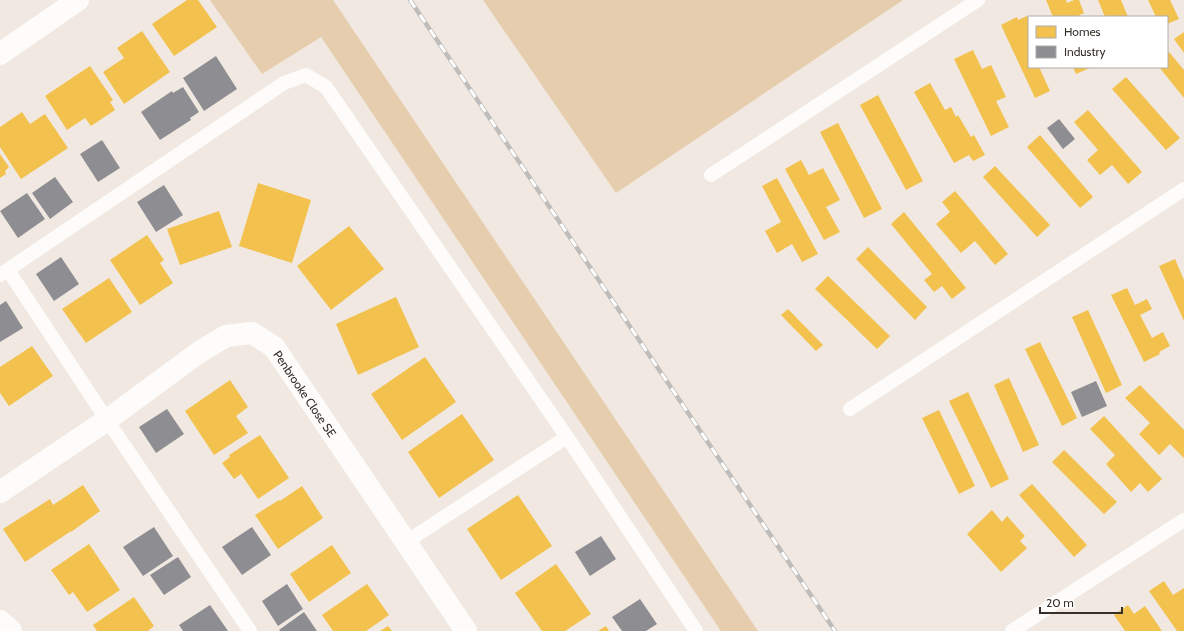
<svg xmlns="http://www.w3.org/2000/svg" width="1184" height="631" viewBox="0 0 1184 631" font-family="Cabin,sans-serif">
  <rect width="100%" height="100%" fill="#f1e9e1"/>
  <path fill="#e6cdad" d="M 210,0 L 333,0 L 758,631 L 721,631 L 321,37 L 262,74 Z
    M 483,0 L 903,0 L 616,193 Z"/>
  <path fill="#f2c14e" d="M 187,0 L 198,0 L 217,27 L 174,56 L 152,24 Z
    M 1046,0 L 1066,0 L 1067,3 L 1074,0 L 1079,0 L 1084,13 L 1076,17 L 1053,17 Z
    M 1098,0 L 1121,0 L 1128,17 L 1105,17 Z
    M 1148,0 L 1170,0 L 1179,19 L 1167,24 L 1167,17 L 1156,17 Z
    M 1027,16 L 1029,20 L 1029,67 L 1039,67 L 1050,91 L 1035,98 L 1001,25 L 1017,17 L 1018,20 Z
    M 142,31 L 170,72 L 124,104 L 103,72 L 124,58 L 117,48 Z
    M 1184,32 L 1184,53 L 1174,39 Z
    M 973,50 L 982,69 L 991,65 L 1006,97 L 996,101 L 1009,127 L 991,136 L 954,59 Z
    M 1169,52 L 1184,70 L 1184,98 L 1159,67 L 1167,67 L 1167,53 Z
    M 90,66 L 113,100 L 110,102 L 115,110 L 91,126 L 85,118 L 67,130 L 45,96 Z
    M 1073,67 L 1092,67 L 1076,74 Z
    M 1126,77 L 1180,138 L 1166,150 L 1112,89 Z
    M 930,83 L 945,110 L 951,107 L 956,117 L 958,115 L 971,137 L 974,135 L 985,155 L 973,161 L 969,155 L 954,163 L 914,92 Z
    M 878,95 L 923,181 L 906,190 L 860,105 Z
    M 1088,110 L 1142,172 L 1128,184 L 1112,165 L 1100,175 L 1087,160 L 1098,150 L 1074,122 Z
    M 22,112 L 30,124 L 45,114 L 68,148 L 21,179 L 0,147 L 0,127 Z
    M 838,123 L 882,209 L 864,218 L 820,132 Z
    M 1040,135 L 1093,197 L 1080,208 L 1027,147 Z
    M 0,154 L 9,167 L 5,171 L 6,174 L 0,178 Z
    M 801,160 L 809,175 L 823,168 L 840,200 L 826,207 L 840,232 L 824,240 L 785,169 Z
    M 995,166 L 1050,225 L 1037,237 L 983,177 Z
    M 777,178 L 818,254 L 802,262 L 792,244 L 777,253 L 765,231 L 781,222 L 762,186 Z
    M 258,183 L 311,200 L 292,263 L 239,246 Z
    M 955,191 L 1008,254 L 995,265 L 975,241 L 961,253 L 936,224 L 950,212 L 942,202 Z
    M 219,211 L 232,247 L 180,265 L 167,229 Z
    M 904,212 L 966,288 L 952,299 L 942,286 L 934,292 L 924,280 L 932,274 L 891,224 Z
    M 349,226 L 384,269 L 331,310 L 297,266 Z
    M 147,235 L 164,260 L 160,263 L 173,283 L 140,305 L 110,260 Z
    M 868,247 L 927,307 L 915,320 L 856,259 Z
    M 1175,259 L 1184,280 L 1184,321 L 1159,266 Z
    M 828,276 L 890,336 L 877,349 L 815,289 Z
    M 109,278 L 132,312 L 86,343 L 62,309 Z
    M 1127,288 L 1135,305 L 1147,299 L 1152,309 L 1140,315 L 1152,338 L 1163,332 L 1170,346 L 1159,352 L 1160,354 L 1144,362 L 1111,295 Z
    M 396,297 L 419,347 L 358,375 L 336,324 Z
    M 788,309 L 823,345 L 816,351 L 781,315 Z
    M 1088,310 L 1122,385 L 1106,393 L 1072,317 Z
    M 1040,342 L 1077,418 L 1062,426 L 1025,349 Z
    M 32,346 L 53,376 L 9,406 L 0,393 L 0,367 Z
    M 425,357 L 456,402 L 402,440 L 371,394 Z
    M 1009,378 L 1039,445 L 1023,452 L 994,385 Z
    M 230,380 L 248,407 L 236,416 L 248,433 L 214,455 L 185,411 Z
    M 1140,385 L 1184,430 L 1184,458 L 1170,444 L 1159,455 L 1139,434 L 1150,423 L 1125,398 Z
    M 968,392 L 1009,479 L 991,488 L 949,401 Z
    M 939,410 L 975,486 L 959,494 L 922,418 Z
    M 462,414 L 494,460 L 439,498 L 408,452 Z
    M 1104,416 L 1162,479 L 1148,492 L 1140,483 L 1131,492 L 1106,464 L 1115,455 L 1090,429 Z
    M 260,435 L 289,478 L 258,499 L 241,474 L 234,479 L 222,463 L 230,457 L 229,455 Z
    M 1064,450 L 1117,502 L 1104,514 L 1052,462 Z
    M 1032,484 L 1087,545 L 1074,557 L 1019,495 Z
    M 83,485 L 100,511 L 71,532 L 71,531 L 25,562 L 3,529 L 50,499 L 53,505 Z
    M 302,486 L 323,518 L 278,549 L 255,515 L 279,500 L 280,501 Z
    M 518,495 L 552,546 L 501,580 L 467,529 Z
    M 992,510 L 1002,522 L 1007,516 L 1025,536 L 1020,541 L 1027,548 L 1001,572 L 967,534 Z
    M 89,544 L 120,590 L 87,612 L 73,592 L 69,595 L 51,570 Z
    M 332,545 L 351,573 L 309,602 L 290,574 Z
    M 556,564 L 591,614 L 565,631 L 542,631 L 515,593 Z
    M 1164,581 L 1173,595 L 1184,588 L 1184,631 L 1177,631 L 1149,591 Z
    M 367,584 L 389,615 L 366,631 L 333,631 L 322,615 Z
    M 134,597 L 154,626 L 148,631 L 97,631 L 93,625 Z
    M 1128,605 L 1134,614 L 1145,606 L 1162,631 L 1125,631 L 1114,615 Z
    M 388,626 L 392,631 L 380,631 Z
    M 606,626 L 609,631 L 598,631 Z"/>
  <path fill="#8d8d92" d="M 216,56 L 237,89 L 204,111 L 183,78 Z
    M 183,87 L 199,112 L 190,118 L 191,120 L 160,140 L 141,112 L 172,91 L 173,93 Z
    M 1059,119 L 1075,139 L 1063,149 L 1047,128 Z
    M 102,140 L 120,168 L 98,182 L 80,154 Z
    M 55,177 L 73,202 L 50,219 L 32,193 Z
    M 164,185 L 183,215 L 156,232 L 137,202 Z
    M 27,193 L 45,219 L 18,238 L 0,211 Z
    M 61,257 L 79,284 L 54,301 L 36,274 Z
    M 6,301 L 23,328 L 0,342 L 0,305 Z
    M 1096,381 L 1107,406 L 1082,417 L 1071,392 Z
    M 167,409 L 184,434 L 156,453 L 139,427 Z
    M 154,527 L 173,556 L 143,576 L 123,547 Z
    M 252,527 L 271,555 L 242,575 L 222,547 Z
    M 601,536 L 616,559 L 590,576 L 575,552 Z
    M 178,557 L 191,577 L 164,595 L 150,575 Z
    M 287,584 L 303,609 L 278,626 L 262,601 Z
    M 640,599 L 657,624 L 646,631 L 622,631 L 612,617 Z
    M 210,605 L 228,631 L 183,631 L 179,625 Z
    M 304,612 L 317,631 L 280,631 L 279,630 Z"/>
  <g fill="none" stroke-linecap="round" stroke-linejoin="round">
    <path stroke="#fdfcfa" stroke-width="14" d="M 711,175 L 978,0
      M 8,270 L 107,420 L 250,631
      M 0,275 L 284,83 L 306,75 L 326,87 L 567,437 L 696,631
      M 850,409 L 1184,189
      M 406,542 L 567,437
      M 1012,631 L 1184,520"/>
    <g stroke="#fdfcfa" stroke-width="22">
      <path d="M 0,54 L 78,0"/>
      <path id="s1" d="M 0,492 L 107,420 L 198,353 L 226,336 L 252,333 L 274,347 L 466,631"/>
      <path d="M 0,621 L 11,631"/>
    </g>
    <defs>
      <path id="rail" d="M 410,0 L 835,631"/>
    </defs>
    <use href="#rail" stroke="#bfbdbc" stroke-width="4.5"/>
    <use href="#rail" stroke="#fff" stroke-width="3" stroke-dasharray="9" stroke-linecap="butt"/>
  </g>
  <g text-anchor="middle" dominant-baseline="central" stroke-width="4" stroke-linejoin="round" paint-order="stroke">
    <g font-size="12" fill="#35302a" stroke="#fff">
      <text stroke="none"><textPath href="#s1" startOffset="383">Penbrooke Close SE</textPath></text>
    </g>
  </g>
  <rect x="1028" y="16" width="140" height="52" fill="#ffffff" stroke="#aeacaa"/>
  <rect x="1036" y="26" width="20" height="12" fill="#f2c14e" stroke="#aeacaa"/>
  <text x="1064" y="36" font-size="12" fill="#35302a">Homes</text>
  <rect x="1036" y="46" width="20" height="12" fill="#8d8d92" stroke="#aeacaa"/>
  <text x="1064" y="56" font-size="12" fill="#35302a">Industry</text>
  <path d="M1040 607v6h82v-6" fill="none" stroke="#35302a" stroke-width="2"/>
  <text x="1046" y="607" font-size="12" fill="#35302a" stroke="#ffffff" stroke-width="3" paint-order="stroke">20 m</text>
</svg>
